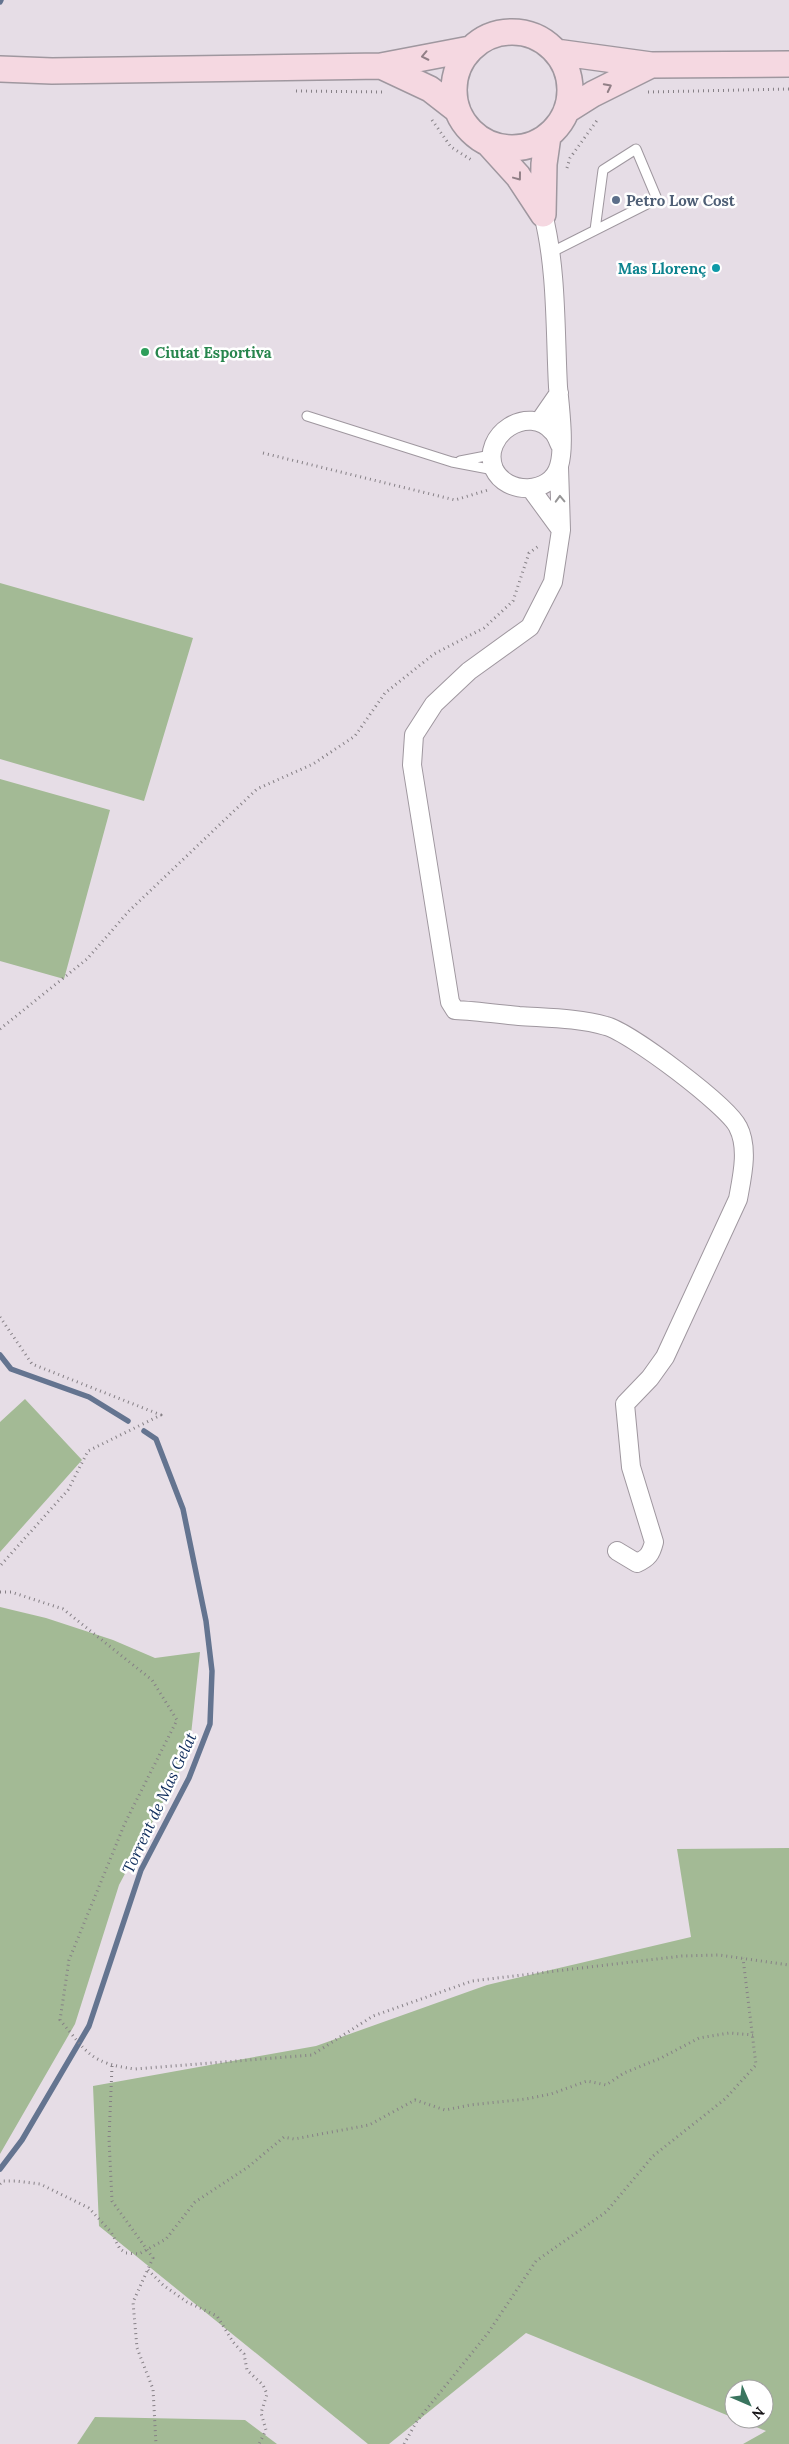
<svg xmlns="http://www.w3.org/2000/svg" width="789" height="2444" viewBox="0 0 789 2444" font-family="Lora,serif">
  <rect width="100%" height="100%" fill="#e6dde6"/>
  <path fill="#a3ba95" d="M 0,583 L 193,638 L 144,801 L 0,759 Z
    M 0,779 L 110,810 L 64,979 L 0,961 Z
    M 25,1399 L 82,1460 L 0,1552 L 0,1422 Z
    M 0,1607 L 46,1618 L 113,1640 L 155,1658 L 200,1652 L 189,1753 L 119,1885 L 75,2024 L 0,2154 Z
    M 789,1848 L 789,2444 L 743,2444 L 766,2431 L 737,2419 L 764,2419 L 764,2389 L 734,2389 L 734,2418 L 526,2333 L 389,2444 L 368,2444 L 99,2226 L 93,2086 L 316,2046 L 487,1985 L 691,1937 L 677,1849 Z
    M 95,2417 L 245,2420 L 277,2444 L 77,2444 Z"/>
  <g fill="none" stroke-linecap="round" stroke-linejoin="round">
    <path stroke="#647490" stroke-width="5.5" d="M 0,2 L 1,0
      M 0,1355 L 11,1369 L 89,1397 L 128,1421
      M 0,2169 L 22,2140 L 89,2026 L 141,1870 L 189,1778 L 210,1724 L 212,1671 L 206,1621 L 183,1509 L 156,1439 L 144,1431"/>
    <defs>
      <path id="service" d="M 550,253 L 657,199 L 636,149 L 603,170 L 595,230
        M 307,416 L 452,462 L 494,470
        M 460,461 L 491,455"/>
      <path id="minor" d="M 543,214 C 557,269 555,330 558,387 C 560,407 565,447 559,466 C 551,495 506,495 494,469 C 480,435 529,403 553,432 C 556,435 558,441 560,445
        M 539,422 L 559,393
        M 559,467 L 561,530 L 553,582 L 530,627 L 469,671 L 434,704 L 414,735 L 412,765 L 450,1002 L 455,1010 C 476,1011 498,1014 519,1016 C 548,1018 579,1018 606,1026 C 630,1032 728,1106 738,1127 C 749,1148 742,1177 738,1199 L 665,1357 L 650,1378 L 625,1404 L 631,1467 L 654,1542 C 651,1554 648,1558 637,1563 L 617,1551
        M 531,489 L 561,530"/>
      <path id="secondary" d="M454 90a58 58 0 1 1 116 0a58 58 0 1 1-116 0Z
        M 556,52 L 651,65 L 789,64
        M 381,66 L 430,89 L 457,110
        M 0,69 L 52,71 L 381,66 L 470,49
        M 566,111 L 593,94 L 651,65
        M 489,144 L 518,176 L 543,214
        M 543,214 L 544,164 L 548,136"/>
    </defs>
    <use href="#service" stroke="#9f979f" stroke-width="11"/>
    <use href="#minor" stroke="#9f979f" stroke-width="20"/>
    <use href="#secondary" stroke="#9f979f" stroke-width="28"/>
    <path stroke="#868086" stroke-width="3" stroke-dasharray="1 4" stroke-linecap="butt" d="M 296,91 L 384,92
      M 648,92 L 789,89
      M 432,120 L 451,147 L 473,161
      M 567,168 L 570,158 L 598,119
      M 263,453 L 455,500 L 488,490
      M 0,1029 L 87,959 L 129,911 L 257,789 L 313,764 L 355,736 L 385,693 L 434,654 L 484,628 L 513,601 L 529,553 L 540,545
      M 0,1317 L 32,1364 L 161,1415 L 88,1451 L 68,1490 L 0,1566
      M 0,1592 L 11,1592 L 63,1609 L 152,1680 L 177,1720 L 125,1823 L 69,1960 L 60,2020 C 88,2053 89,2063 135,2069 L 312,2055 L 373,2016 L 472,1981 L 682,1956 L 719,1955 L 789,1965
      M 112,2066 L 109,2139 L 112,2201 L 153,2258 L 133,2302 L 137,2348 L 153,2389 L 156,2444
      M 0,2184 L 3,2181 L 16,2181 L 40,2184 L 89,2208 L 111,2232 L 120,2249 L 126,2253 L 139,2254 L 166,2239 L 195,2202 L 248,2167 L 284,2137 L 294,2139 L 369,2125 L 415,2100 L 445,2110 L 470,2105 L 526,2099 L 551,2094 L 587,2081 L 606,2085 L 624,2073 L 661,2058 L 699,2038 L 729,2033 L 753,2035
      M 148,2270 L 163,2285 L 187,2302 L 217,2316 L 233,2342 L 244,2354 L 247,2370 L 263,2385 L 267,2394 L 261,2413 L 266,2430 L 259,2444
      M 404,2444 L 417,2421 L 488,2333 L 536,2261 L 606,2212 L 653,2156 L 725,2099 L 756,2065 L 743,1958"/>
    <use href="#service" stroke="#fff" stroke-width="9"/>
    <use href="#minor" stroke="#fff" stroke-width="18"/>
    <use href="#secondary" stroke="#f5d8e1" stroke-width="25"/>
  </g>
  <defs><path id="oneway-chevron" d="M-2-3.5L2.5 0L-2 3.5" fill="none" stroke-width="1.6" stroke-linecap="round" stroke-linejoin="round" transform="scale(1.25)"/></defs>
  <g stroke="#917f86">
    <use href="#oneway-chevron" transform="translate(425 56) rotate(168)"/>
    <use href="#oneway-chevron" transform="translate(608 87) rotate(-27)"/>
    <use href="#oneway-chevron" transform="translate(518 177) rotate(53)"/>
  </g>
  <use stroke="#969596" href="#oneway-chevron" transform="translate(560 499) rotate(-92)"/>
  <circle fill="#5c6f8a" stroke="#fff" stroke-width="2" cx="616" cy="200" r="5"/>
  <circle fill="#0f9aa8" stroke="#fff" stroke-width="2" cx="716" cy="268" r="5"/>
  <circle fill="#2e9e5b" stroke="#fff" stroke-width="2" cx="145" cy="352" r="5"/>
  <g text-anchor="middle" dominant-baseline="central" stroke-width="5" stroke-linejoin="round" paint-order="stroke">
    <g font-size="15" font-weight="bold" fill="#4e5e75" stroke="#fff" text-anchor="start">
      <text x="626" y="200">Petro Low Cost</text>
    </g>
    <g font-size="15" font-weight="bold" fill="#0d838f" stroke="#fff" text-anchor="end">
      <text x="706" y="268">Mas Llorenç</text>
    </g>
    <g font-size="15" font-weight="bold" fill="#27864d" stroke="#fff" text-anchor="start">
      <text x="155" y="352">Ciutat Esportiva</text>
    </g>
    <g font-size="16" font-style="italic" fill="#0d2b5b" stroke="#fff">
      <text transform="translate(159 1803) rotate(-65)">Torrent de Mas Gelat</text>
    </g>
  </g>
  <g transform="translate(749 2404) rotate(135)"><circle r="24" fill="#ffffff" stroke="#a2a1a2"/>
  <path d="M0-4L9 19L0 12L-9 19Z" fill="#3a755f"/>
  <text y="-8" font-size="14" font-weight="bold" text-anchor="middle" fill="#161316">N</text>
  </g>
</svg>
